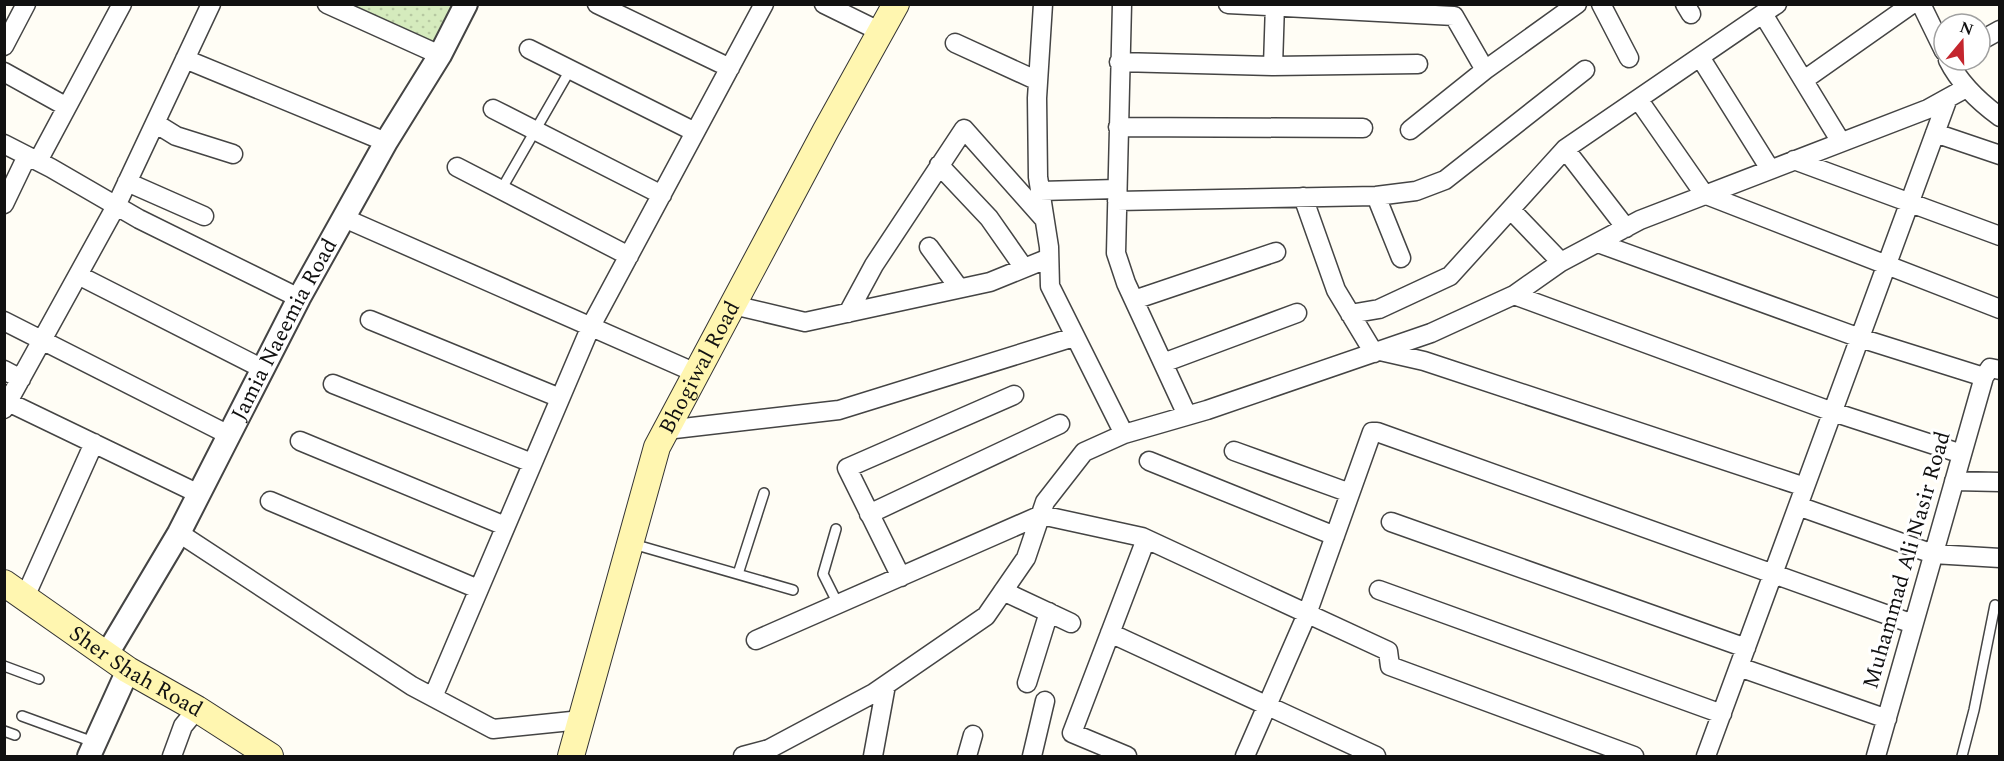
<svg xmlns="http://www.w3.org/2000/svg" width="2004" height="761" viewBox="0 0 2004 761" font-family="Spectral,serif">
  <defs>
    <pattern id="grass-dots" width="8" height="8" patternUnits="userSpaceOnUse" patternTransform="scale(1.5)"><rect width="8" height="8" fill="#d5ebbd"/><path d="M2 2h.1M6 6h.1" fill="none" stroke="#b6c8a1" stroke-width="1.8" stroke-linecap="round"/></pattern>
  </defs>
  <rect width="100%" height="100%" fill="#fffdf5"/>
  <path fill="url(#grass-dots)" d="M 330,4 L 466,5 L 440,55 Z"/>
  <g fill="none" stroke-linecap="round" stroke-linejoin="round">
    <defs>
      <path id="service" d="M 501,190 L 570,70
        M 836,529 L 823,574 L 838,604
        M 633,544 L 793,590
        M 738,574 L 764,493
        M 4,666 L 39,679
        M 22,716 L 96,743
        M 4,731 L 15,735
        M 1962,756 L 1974,710 L 1995,605"/>
      <path id="minor" d="M 327,4 L 440,55
        M 597,4 L 730,68
        M 824,4 L 881,32
        M 1043,4 L 1037,98 L 1038,177 L 1049,247 L 1050,286 L 1124,434
        M 1122,4 L 1116,253 L 1126,283 L 1187,415
        M 1228,4 L 1454,16 L 1485,70 L 1410,130
        M 1601,4 L 1629,58
        M 1685,4 L 1691,14
        M 1921,4 L 1944,51
        M 1763,14 L 1841,142
        M 1980,41 L 2000,30
        M 955,43 L 1038,81
        M 4,46 L 26,4
        M 529,49 L 695,132
        M 1700,57 L 1770,169
        M 185,59 L 386,142
        M 1948,60 C 1960,84 1978,101 2000,117
        M 1119,62 L 1273,66 L 1418,64
        M 1273,66 L 1275,4
        M 1485,70 L 1577,4
        M 4,72 L 67,107
        M 1804,80 L 1912,4
        M 1638,99 L 1704,194 L 2000,309
        M 493,109 L 662,195
        M 155,123 L 176,136 L 233,154
        M 1118,127 L 1363,128
        M 1935,133 L 2000,155
        M 4,144 L 51,168 L 139,219 L 299,298
        M 1565,149 L 1626,228
        M 1794,160 L 2000,236
        M 38,161 L 122,4
        M 939,165 L 989,218 L 1024,268
        M 457,167 L 629,256
        M 127,182 L 204,216
        M 1040,191 L 1117,189
        M 1376,196 L 1401,258
        M 1303,197 L 1336,290 L 1374,353
        M 1117,201 L 1376,196 L 1416,191 L 1445,180 L 1585,70
        M 4,204 L 27,156
        M 1512,211 L 1561,262
        M 344,218 L 696,373
        M 1598,243 L 1860,338 L 1984,377
        M 929,247 L 959,288
        M 78,275 L 263,369
        M 1514,295 L 1833,412 L 1962,454
        M 1134,300 L 1276,252
        M 733,305 L 805,322 L 990,282 L 1049,258
        M 848,313 L 874,265 L 964,129 L 1044,219
        M 1350,314 L 1379,309 L 1450,276 L 1565,149 L 1777,4
        M 370,320 L 560,398
        M 4,321 L 229,435
        M 1380,351 L 1424,361 L 1805,487
        M 1163,363 L 1297,313
        M 4,370 L 21,379
        M 333,384 L 532,463
        M 8,402 L 199,494
        M 4,409 L 116,206 L 211,4
        M 666,430 L 839,410 L 1074,337
        M 300,441 L 505,526
        M 1234,451 L 1350,493
        M 1149,461 L 1335,536
        M 1954,481 L 2000,482
        M 270,501 L 478,589
        M 1798,506 L 1933,554 L 2000,558
        M 869,514 L 1060,424
        M 1391,522 L 1746,648
        M 179,533 L 412,686 L 493,729 L 581,720
        M 901,577 L 847,468 L 1014,395
        M 1379,590 L 1722,714
        M 1003,591 L 1071,623
        M 25,597 L 94,443
        M 1110,633 L 1376,756
        M 756,640 L 1041,515 L 1142,537 L 1388,651 L 1390,666 L 1634,756
        M 1739,667 L 1887,719
        M 1027,683 L 1049,612
        M 433,697 L 591,326 L 764,4
        M 172,756 L 183,726 L 197,709
        M 743,756 L 769,749 L 874,693 L 986,616 L 1026,558 L 1045,502 L 1084,452 L 1124,434 L 1207,410 L 1431,333 L 1514,295 L 1561,262 L 1640,220 L 1928,109 L 1966,88
        M 873,756 L 886,685
        M 967,756 L 973,735
        M 1032,756 L 1045,701
        M 1127,756 L 1072,733 L 1146,539
        M 1245,756 L 1307,614 L 1372,432 L 1377,432 L 1913,624
        M 1706,756 L 1948,98
        M 1876,756 L 1984,377 L 1990,368 L 2000,370"/>
      <g id="tertiary">
        <path id="s1" d="M 107,654 L 179,533 L 299,298 L 386,142 L 440,55 L 466,4"/>
        <path d="M 89,756 L 128,670"/>
      </g>
      <g id="secondary">
        <path id="s2" d="M 4,583 L 128,670 L 197,709 L 270,756"/>
        <path id="s3" d="M 571,756 L 657,447 L 826,130 L 896,4"/>
      </g>
    </defs>
    <use href="#service" stroke="#444" stroke-width="12"/>
    <use href="#minor" stroke="#444" stroke-width="21"/>
    <use href="#tertiary" stroke="#444" stroke-width="26"/>
    <use href="#secondary" stroke="#333" stroke-width="28"/>
    <use href="#service" stroke="#fff" stroke-width="9"/>
    <use href="#minor" stroke="#fff" stroke-width="18"/>
    <use href="#tertiary" stroke="#fff" stroke-width="22"/>
    <use href="#secondary" stroke="#fff6b0" stroke-width="26"/>
  </g>
  <g text-anchor="middle" dominant-baseline="central" stroke-width="6" stroke-linejoin="round" paint-order="stroke">
    <g font-size="22" fill="#111" stroke="#fff">
      <text stroke="none"><textPath href="#s1" startOffset="370">Jamia Naeemia Road</textPath></text>
      <text stroke="none"><textPath href="#s3" startOffset="411">Bhogiwal Road</textPath></text>
      <text transform="translate(1907 560) rotate(-74)">Muhammad Ali Nasir Road</text>
      <text stroke="none"><textPath href="#s2" startOffset="159">Sher Shah Road</textPath></text>
    </g>
  </g>
  <rect width="2004" height="761" fill="none" stroke="#111111" stroke-width="12"/>
  <g transform="translate(1962 42) rotate(19)"><circle r="28" fill="#ffffff" stroke="#a0a0a0" stroke-width="1.5"/>
  <path d="M0-4.5L10 22L0 15L-10 22Z" fill="#c4262e"/>
  <text y="-9" font-size="16" font-weight="bold" text-anchor="middle" fill="#111111">N</text>
  </g>
</svg>
